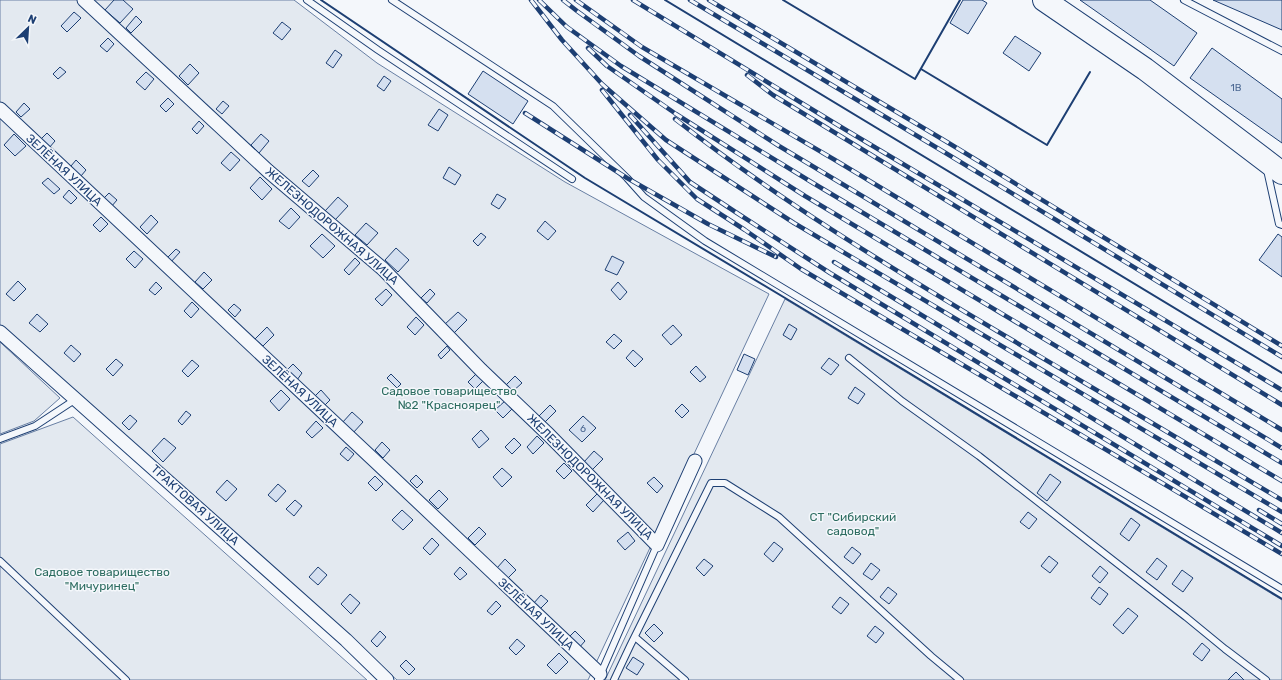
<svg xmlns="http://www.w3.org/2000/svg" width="1282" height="680" viewBox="0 0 1282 680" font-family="Rubik,sans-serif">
  <rect width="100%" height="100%" fill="#f4f7fb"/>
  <path fill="#e3e9f0" stroke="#687fa3" d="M 0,0 L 294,0 L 377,63 L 565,182 L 769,294 L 588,680 L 397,680 L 0,327 Z
    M 785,299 L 1282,600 L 1282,680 L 605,680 Z
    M 0,342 L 60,398 L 34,421 L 0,434 Z
    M 73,417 L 367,680 L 0,680 L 0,444 Z"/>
  <path fill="#d5e0f0" stroke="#1d3f73" d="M 114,0 L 123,0 L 133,9 L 120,23 L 105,10 Z
    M 963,0 L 982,0 L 987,3 L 968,34 L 950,23 Z
    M 1080,0 L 1150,0 L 1197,33 L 1174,66 Z
    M 1213,0 L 1282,0 L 1282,30 Z
    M 74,12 L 81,18 L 67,32 L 61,26 Z
    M 136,16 L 142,22 L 131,33 L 126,28 Z
    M 282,22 L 291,29 L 282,40 L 273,33 Z
    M 1015,36 L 1041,53 L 1029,71 L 1003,53 Z
    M 108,38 L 114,44 L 107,52 L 100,46 Z
    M 1212,48 L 1282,99 L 1282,143 L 1190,78 Z
    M 335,50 L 342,55 L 333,68 L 326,63 Z
    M 190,64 L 199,73 L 188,85 L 179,76 Z
    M 60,67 L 66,72 L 58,79 L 53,74 Z
    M 483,71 L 528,101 L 513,124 L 468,94 Z
    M 146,72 L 154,79 L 145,90 L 136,82 Z
    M 384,76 L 391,81 L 384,91 L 377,86 Z
    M 168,98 L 174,104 L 166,112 L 160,106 Z
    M 223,101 L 229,106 L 222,114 L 216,109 Z
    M 24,103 L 30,109 L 21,117 L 16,112 Z
    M 439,109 L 448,115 L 438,131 L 428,125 Z
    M 199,121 L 204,126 L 197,134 L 192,129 Z
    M 47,133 L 55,141 L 49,148 L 41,139 Z
    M 14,134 L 26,146 L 15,156 L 4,145 Z
    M 261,134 L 269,141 L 259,153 L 251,145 Z
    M 231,152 L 240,160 L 230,171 L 221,163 Z
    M 76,160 L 86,170 L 81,176 L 71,166 Z
    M 449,167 L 461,175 L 455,185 L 443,178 Z
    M 313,170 L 319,176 L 309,187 L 302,181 Z
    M 260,177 L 272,189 L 262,200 L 250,188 Z
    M 48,178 L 60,189 L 54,194 L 42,183 Z
    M 69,190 L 77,198 L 71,204 L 63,197 Z
    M 109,193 L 117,200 L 111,207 L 103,199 Z
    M 497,194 L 506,199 L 499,209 L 491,204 Z
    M 338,197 L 348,206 L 335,220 L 325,211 Z
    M 291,208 L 300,217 L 289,229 L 279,221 Z
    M 151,215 L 158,222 L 147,234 L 140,227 Z
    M 101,217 L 108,224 L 100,232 L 93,225 Z
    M 545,221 L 556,231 L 548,240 L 537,231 Z
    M 366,223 L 378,233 L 367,245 L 355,235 Z
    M 481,233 L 486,237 L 478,246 L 473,241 Z
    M 322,234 L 335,246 L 323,258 L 310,246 Z
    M 1278,234 L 1282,237 L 1282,277 L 1259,260 Z
    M 396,248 L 409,260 L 398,272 L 385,260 Z
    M 176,249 L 180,252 L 170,263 L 166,259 Z
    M 134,251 L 143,259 L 135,268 L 126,259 Z
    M 612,256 L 624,262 L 617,275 L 605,270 Z
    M 355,258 L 360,263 L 349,275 L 344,270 Z
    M 204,272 L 212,280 L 203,289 L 195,282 Z
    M 18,281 L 26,289 L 14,301 L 6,294 Z
    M 156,282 L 162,288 L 155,295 L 149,290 Z
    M 618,282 L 627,292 L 620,300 L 611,290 Z
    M 386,289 L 392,295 L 382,306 L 375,299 Z
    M 430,289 L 435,294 L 427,303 L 421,298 Z
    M 192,302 L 199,309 L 191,318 L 184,311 Z
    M 234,304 L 241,310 L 235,317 L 228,310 Z
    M 458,312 L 467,320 L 453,334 L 444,325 Z
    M 37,314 L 48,324 L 40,332 L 29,323 Z
    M 416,317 L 424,325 L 415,335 L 407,327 Z
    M 789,324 L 797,329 L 791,340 L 783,335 Z
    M 673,325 L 682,335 L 671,345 L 662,335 Z
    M 267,327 L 274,335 L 263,346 L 255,339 Z
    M 614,334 L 622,341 L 614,349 L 606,342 Z
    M 71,345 L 81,354 L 74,362 L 64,353 Z
    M 447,346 L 450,350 L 441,359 L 438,355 Z
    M 633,350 L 643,359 L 635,367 L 626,358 Z
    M 744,354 L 755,359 L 748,375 L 737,370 Z
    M 829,358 L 839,365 L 831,375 L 821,368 Z
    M 116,359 L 123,365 L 113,376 L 106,369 Z
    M 192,360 L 199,366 L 188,377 L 182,371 Z
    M 293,364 L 302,373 L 297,380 L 287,370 Z
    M 696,366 L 706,377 L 700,382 L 690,372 Z
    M 391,374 L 401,384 L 397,388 L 387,378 Z
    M 476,374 L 483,381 L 475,389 L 468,382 Z
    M 515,376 L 522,383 L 512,392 L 505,386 Z
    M 855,387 L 865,394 L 858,404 L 848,398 Z
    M 281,390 L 290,399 L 279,411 L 270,401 Z
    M 321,390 L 330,400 L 323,407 L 313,398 Z
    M 505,401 L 512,409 L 503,418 L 495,410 Z
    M 682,404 L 689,411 L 682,418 L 675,411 Z
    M 550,405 L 556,411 L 544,423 L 538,417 Z
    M 186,411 L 191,415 L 182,425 L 178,421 Z
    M 352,412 L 363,422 L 353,433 L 342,423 Z
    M 130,415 L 137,421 L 129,430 L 122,423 Z
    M 583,416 L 596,428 L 582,442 L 569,430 Z
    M 316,421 L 323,428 L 312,438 L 306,432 Z
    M 481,430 L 489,439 L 479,448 L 472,439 Z
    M 537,436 L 544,443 L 533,454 L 527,447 Z
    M 164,438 L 176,448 L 163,462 L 152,451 Z
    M 514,438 L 521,445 L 512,454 L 505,447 Z
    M 382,442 L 390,450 L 383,458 L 375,450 Z
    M 346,447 L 354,454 L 348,461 L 340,454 Z
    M 594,451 L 603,459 L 592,470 L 584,462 Z
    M 564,463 L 572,471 L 564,479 L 556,471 Z
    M 502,468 L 512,477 L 502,487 L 493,477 Z
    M 1050,474 L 1061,482 L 1047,501 L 1037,493 Z
    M 416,475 L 423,482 L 417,488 L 410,481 Z
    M 375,476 L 383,484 L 376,491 L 368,483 Z
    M 654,477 L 663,486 L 657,493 L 647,483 Z
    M 227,480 L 237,489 L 226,501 L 216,492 Z
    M 278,484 L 286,491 L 276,502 L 268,495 Z
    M 439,490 L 448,499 L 438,509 L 429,500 Z
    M 597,494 L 604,500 L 593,512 L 586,505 Z
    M 295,500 L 302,506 L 294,516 L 286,509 Z
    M 402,510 L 413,520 L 403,530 L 392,520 Z
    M 1028,512 L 1037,519 L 1029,529 L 1020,522 Z
    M 1131,518 L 1140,525 L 1129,541 L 1120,534 Z
    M 479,527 L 486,534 L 475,545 L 468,538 Z
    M 628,532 L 635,541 L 625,550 L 617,541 Z
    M 432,538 L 439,545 L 430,555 L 423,548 Z
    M 774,542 L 783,549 L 773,562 L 764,554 Z
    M 852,547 L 861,554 L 853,564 L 844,557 Z
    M 1049,556 L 1058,563 L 1050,573 L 1041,566 Z
    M 1157,558 L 1167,566 L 1157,580 L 1146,572 Z
    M 505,559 L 516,570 L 507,579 L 497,568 Z
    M 704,559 L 713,566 L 704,576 L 696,568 Z
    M 871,563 L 880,570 L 872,580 L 863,574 Z
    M 1100,566 L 1108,573 L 1100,583 L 1092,576 Z
    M 318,567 L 327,575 L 318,585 L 309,577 Z
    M 460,567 L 467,574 L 460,580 L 454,574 Z
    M 1182,570 L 1193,578 L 1183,592 L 1172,584 Z
    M 888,587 L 897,594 L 889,604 L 880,597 Z
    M 1099,587 L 1108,594 L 1100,605 L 1091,598 Z
    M 350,594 L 360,603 L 351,614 L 341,604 Z
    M 541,595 L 548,601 L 539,610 L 533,604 Z
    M 840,597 L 849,604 L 841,614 L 832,607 Z
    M 496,601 L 501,606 L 492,615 L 487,611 Z
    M 1128,608 L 1138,616 L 1123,634 L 1113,625 Z
    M 654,624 L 663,633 L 654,642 L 645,633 Z
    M 875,626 L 884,633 L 876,643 L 867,636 Z
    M 380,631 L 386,637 L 377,647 L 371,641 Z
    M 575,631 L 585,641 L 578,649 L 567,639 Z
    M 517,639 L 525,646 L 516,655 L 509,648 Z
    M 1202,643 L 1210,650 L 1202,661 L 1193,654 Z
    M 559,653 L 568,662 L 556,674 L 547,665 Z
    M 633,657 L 644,664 L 637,675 L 626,668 Z
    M 406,660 L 415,669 L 409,675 L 400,666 Z
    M 1236,672 L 1244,680 L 1228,680 Z"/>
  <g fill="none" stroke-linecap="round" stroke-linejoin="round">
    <defs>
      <path id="service" d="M 307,0 L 378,50 L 572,179
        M 392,0 L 553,106 L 627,178 L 644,197 L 705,241 L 1282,589
        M 1184,0 L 1282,51
        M 1267,170 L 1279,224 L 1282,225
        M 849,358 L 902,401 L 979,456 L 1186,617 L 1225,649 L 1266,680
        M 0,439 L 35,426 L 76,399
        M 0,561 L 126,680
        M 635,637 L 685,680
        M 598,680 L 657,545
        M 614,680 L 630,646 L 711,483 L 725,483 L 779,517 L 931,656 L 960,680"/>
      <path id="minor" d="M 84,0 L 268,171 L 383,269 L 481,370 L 549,435 L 657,545 L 695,461
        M 0,109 L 392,477 L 600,674
        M 0,332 L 346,640 L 387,680"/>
      <path id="trunk" d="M 1044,0 L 1145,69 L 1282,173"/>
    </defs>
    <use href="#service" stroke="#1d3f73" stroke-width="8"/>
    <use href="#minor" stroke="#1d3f73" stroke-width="15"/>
    <use href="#trunk" stroke="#1d3f73" stroke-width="24"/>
    <use href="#service" stroke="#f4f7fb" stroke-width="6"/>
    <use href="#minor" stroke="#f4f7fb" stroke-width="13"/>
    <use href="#trunk" stroke="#f4f7fb" stroke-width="22"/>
    <defs>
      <path id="rail" d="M 531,0 L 562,40 L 602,84 L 666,140 L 794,223 L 1282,512
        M 539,0 L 567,27 L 621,66 L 813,183 L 1282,463
        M 563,0 L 577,11 L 639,56 L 779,146 L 1282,448
        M 576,0 L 642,47 L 835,160 L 1282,430
        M 633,0 L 841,127 L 1282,390
        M 690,0 L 944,152 L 1282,357
        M 709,0 L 947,142 L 1282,346
        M 588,48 L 607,66 L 676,114 L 805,196 L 1282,481
        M 747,75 L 773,95 L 1282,405
        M 602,90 L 658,160 L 697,199 L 745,230 L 801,269 L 1282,554
        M 525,113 L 627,178 L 708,224 L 776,257
        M 630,115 L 690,182 L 737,213 L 830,273 L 1282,546
        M 675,119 C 776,198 886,265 997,331 C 1092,387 1187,444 1282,500
        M 834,262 L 1282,533
        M 1259,510 L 1282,524"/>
    </defs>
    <use href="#rail" stroke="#1d3f73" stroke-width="4.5"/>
    <use href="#rail" stroke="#f4f7fb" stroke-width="3" stroke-dasharray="9" stroke-linecap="butt"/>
    <path stroke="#1d3f73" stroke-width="2" d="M 321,0 L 585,178 L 815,316 L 1282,599
      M 665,0 L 1282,373
      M 783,0 L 915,79 L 960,0
      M 921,69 L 1047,145 L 1090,72"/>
  </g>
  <g text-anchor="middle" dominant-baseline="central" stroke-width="3" stroke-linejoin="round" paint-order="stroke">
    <g font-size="10" fill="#4b6792">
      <text x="1236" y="88">1В</text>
      <text x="583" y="429">6</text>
    </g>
    <g font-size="12" fill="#1d3f73" stroke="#f4f7fb">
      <text transform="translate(64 170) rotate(43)">ЗЕЛЁНАЯ УЛИЦА</text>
      <text transform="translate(332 226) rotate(41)">ЖЕЛЕЗНОДОРОЖНАЯ УЛИЦА</text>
      <text transform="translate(300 391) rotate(43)">ЗЕЛЁНАЯ УЛИЦА</text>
      <text transform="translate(590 477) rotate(45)">ЖЕЛЕЗНОДОРОЖНАЯ УЛИЦА</text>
      <text transform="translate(195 505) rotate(42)">ТРАКТОВАЯ УЛИЦА</text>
      <text transform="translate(536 614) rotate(43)">ЗЕЛЁНАЯ УЛИЦА</text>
    </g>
    <g font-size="12" fill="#2c6c60" stroke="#f4f7fb">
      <text x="449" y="391">Садовое товарищество<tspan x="449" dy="14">№2 "Красноярец"</tspan></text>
      <text x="853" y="517">СТ "Сибирский<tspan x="853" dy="14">садовод"</tspan></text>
      <text x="102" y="572">Садовое товарищество<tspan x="102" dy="14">"Мичуринец"</tspan></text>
    </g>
  </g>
  <g transform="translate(28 28) rotate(25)" stroke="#f4f7fb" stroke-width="3" paint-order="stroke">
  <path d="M0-3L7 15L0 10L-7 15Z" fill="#1d3f73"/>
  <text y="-6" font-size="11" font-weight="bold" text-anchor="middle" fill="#1d3f73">N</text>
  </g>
</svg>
